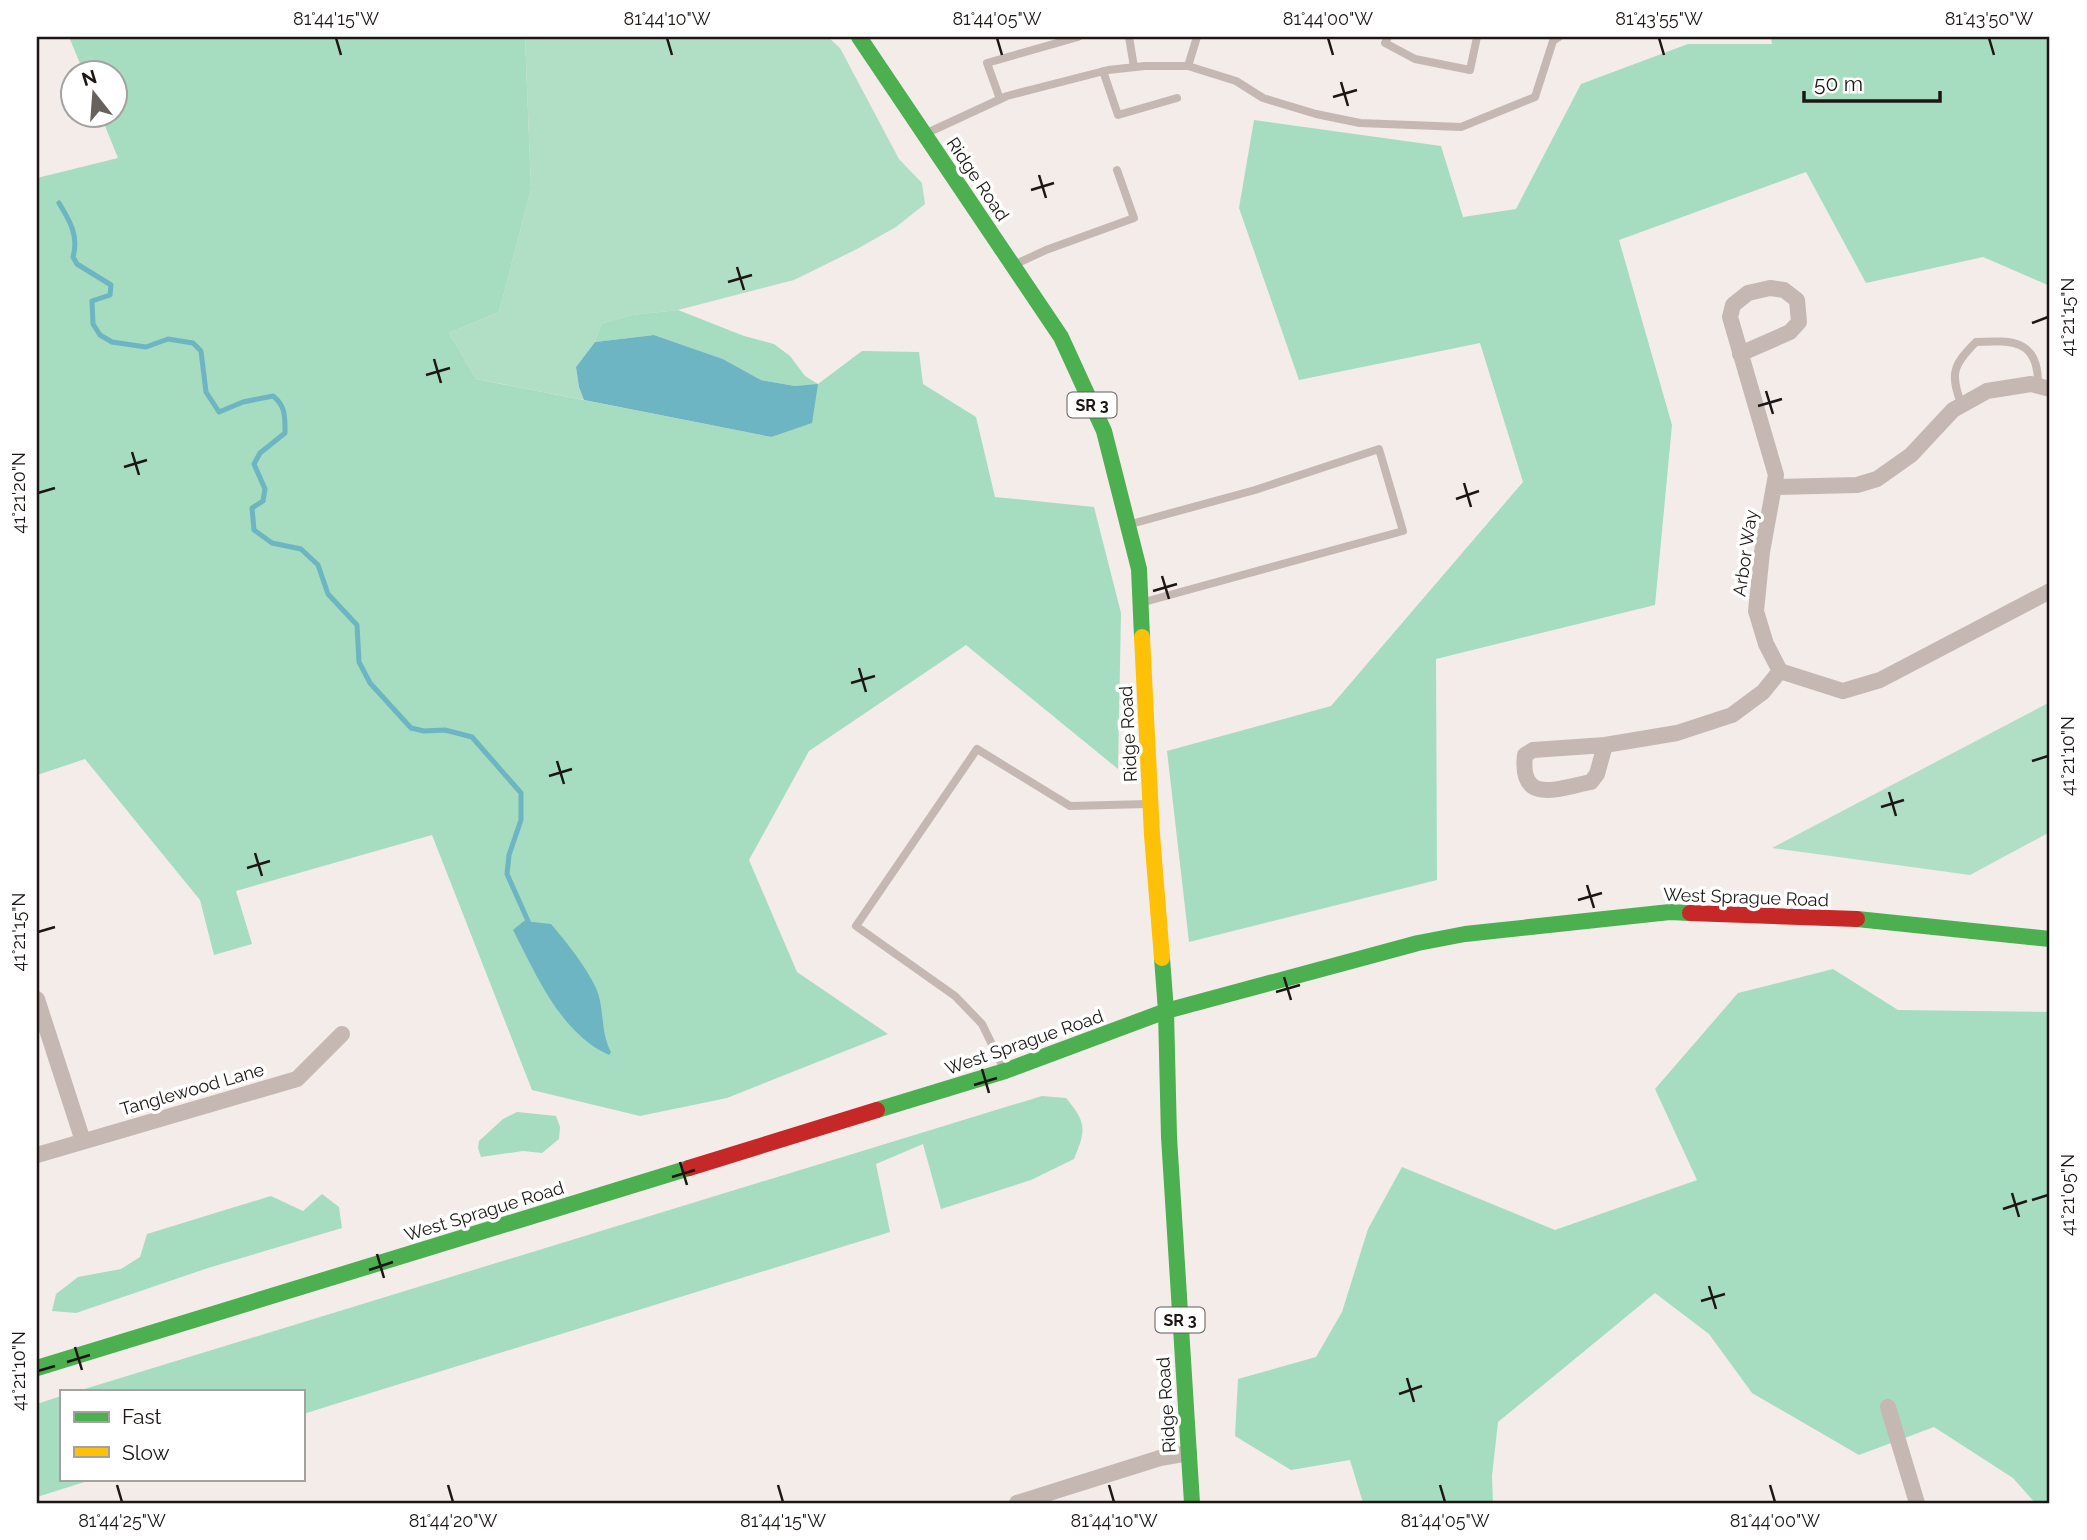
<svg xmlns="http://www.w3.org/2000/svg" width="2087" height="1540" viewBox="0 0 2087 1540" font-family="Raleway,sans-serif">
  <rect width="100%" height="100%" fill="#f4ece9"/>
  <path fill="#b1dfc5" d="M 525,37 L 828,37 L 840,48 L 899,159 L 922,183 L 925,204 L 896,227 L 857,249 L 794,280 L 678,310 L 632,315 L 601,324 L 595,342 L 576,367 L 579,387 L 584,400 L 476,379 L 449,333 L 499,312 L 531,189 Z
    M 2050,702 L 2050,832 L 1970,875 L 1772,848 Z"/>
  <path fill="#a6dcbf" d="M 69,37 L 525,37 L 531,189 L 499,312 L 449,333 L 476,379 L 771,437 L 818,385 L 795,386 L 761,380 L 723,359 L 654,335 L 595,342 L 601,324 L 632,315 L 678,310 L 744,336 L 774,344 L 790,356 L 805,376 L 818,384 L 862,351 L 919,352 L 923,384 L 976,417 L 995,497 L 1094,507 L 1121,613 L 1118,769 L 966,645 L 809,751 L 749,860 L 797,972 L 888,1034 L 727,1098 L 640,1116 L 532,1090 L 432,835 L 236,891 L 252,944 L 214,955 L 200,900 L 85,759 L 37,775 L 37,178 L 118,158 L 101,116 L 116,116 L 116,74 L 84,73 Z
    M 1771,37 L 2050,37 L 2050,286 L 1983,257 L 1866,283 L 1806,172 L 1619,240 L 1672,425 L 1655,605 L 1436,659 L 1437,880 L 1189,942 L 1167,751 L 1331,706 L 1523,482 L 1480,343 L 1299,380 L 1239,208 L 1254,120 L 1441,146 L 1463,217 L 1516,209 L 1581,84 L 1688,44 L 1772,44 Z
    M 1833,969 L 1898,1010 L 2050,1012 L 2050,1503 L 2035,1503 L 2013,1478 L 1934,1427 L 1859,1455 L 1752,1393 L 1709,1334 L 1655,1293 L 1498,1422 L 1492,1476 L 1493,1503 L 1363,1503 L 1350,1460 L 1291,1470 L 1235,1436 L 1238,1379 L 1316,1357 L 1342,1312 L 1368,1229 L 1402,1167 L 1555,1230 L 1697,1180 L 1655,1089 L 1738,993 Z
    M 1042,1096 L 1066,1098 C 1087,1123 1086,1130 1074,1159 L 1031,1180 L 941,1209 L 923,1144 L 876,1164 L 890,1232 L 303,1414 L 303,1391 L 78,1391 Z
    M 517,1112 L 556,1116 L 560,1127 L 559,1139 L 542,1153 L 523,1151 L 481,1157 L 478,1148 L 479,1141 L 503,1119 Z
    M 322,1194 L 339,1207 L 342,1228 L 208,1268 L 76,1313 L 52,1311 L 56,1294 L 78,1277 L 121,1269 L 140,1257 L 147,1234 L 271,1196 L 303,1211 Z
    M 61,1396 L 61,1479 L 94,1479 L 37,1497 L 37,1404 Z"/>
  <path fill="#6db5c3" d="M 654,335 L 723,359 L 761,380 L 795,386 L 818,384 L 812,423 L 771,437 L 584,400 L 579,387 L 576,367 L 595,342 Z
    M 524,921 L 551,924 C 567,943 585,965 596,988 C 605,1009 600,1032 611,1052 L 609,1055 C 560,1033 536,974 513,930 Z"/>
  <g fill="none" stroke-linecap="round" stroke-linejoin="round">
    <path stroke="#6db5c3" stroke-width="5" d="M 59,203 C 70,221 79,236 73,257 L 77,264 L 111,285 L 110,295 L 92,301 L 93,324 L 100,335 L 112,342 L 146,347 L 168,339 L 193,343 L 201,351 L 206,392 L 219,412 L 243,402 L 273,396 C 286,406 285,418 285,433 L 260,453 L 254,464 L 265,489 L 263,501 L 252,508 L 254,530 L 272,543 L 301,549 L 318,565 L 328,594 L 357,625 L 359,662 L 370,683 L 411,728 L 424,731 L 445,730 L 472,737 L 521,793 L 521,820 L 509,855 L 507,874 L 528,921"/>
    <path stroke="#c5b8b2" stroke-width="8" d="M 1129,37 L 1134,67
      M 1388,37 L 1385,43 L 1415,59 L 1470,70 L 1477,37
      M 1188,66 L 1197,37
      M 1103,71 L 1118,115 L 1177,98
      M 1000,99 L 987,63 L 1078,37
      M 927,133 L 1007,96 L 1108,70 L 1145,66 L 1188,66 L 1236,81 L 1263,98 L 1316,114 L 1360,123 L 1461,127 L 1535,97 L 1553,41 L 1559,37
      M 1016,264 L 1046,250 L 1134,218 L 1117,170
      M 1962,406 C 1950,374 1952,366 1976,342 C 2014,340 2039,340 2038,386
      M 1131,524 L 1255,490 L 1379,449 L 1403,531 L 1144,602
      M 1004,1069 L 982,1024 L 955,996 L 856,926 L 977,749 L 1070,806 L 1147,804"/>
    <path stroke="#c5b8b2" stroke-width="16" d="M 1740,354 L 1790,332 L 1799,322 L 1797,300 L 1784,290 L 1770,288 L 1748,293 L 1733,305 L 1730,317 L 1776,475 L 1762,552 L 1756,611 L 1766,644 L 1780,671 L 1843,691 L 1880,680 L 2050,591
      M 1774,487 L 1857,485 L 1877,479 L 1911,455 L 1953,410 L 1987,391 L 2031,384 L 2050,389
      M 1605,745 L 1597,774 L 1591,782 C 1559,788 1519,806 1525,755 L 1533,750 L 1605,745 L 1677,733 L 1732,715 L 1763,692 L 1780,671
      M 37,999 L 83,1141
      M 37,1155 L 297,1079 L 342,1034
      M 1888,1407 L 1917,1503
      M 1017,1503 L 1160,1458 L 1189,1453"/>
    <path stroke="#4caf50" stroke-width="16" d="M 859,37 L 1061,337 L 1104,431 L 1139,569 L 1142,637
      M 1857,919 L 2050,939
      M 1162,958 L 1166,1011 L 1169,1137 L 1192,1503
      M 877,1110 L 1005,1071 L 1166,1011 L 1418,943 L 1465,934 L 1670,912 L 1690,913
      M 37,1368 L 689,1168"/>
    <path stroke="#ffc107" stroke-width="16" d="M 1142,637 L 1152,835 L 1162,958"/>
    <path stroke="#c62828" stroke-width="16" d="M 1690,913 L 1857,919
      M 689,1168 L 877,1110"/>
  </g>
  <path fill="none" stroke="#1c1715" stroke-width="2.5" d="M 336,38 L 341,55M 667,38 L 672,55M 997,38 L 1002,55M 1328,38 L 1333,55M 1659,38 L 1664,55M 1989,38 L 1994,55M 1341,82 L 1348,106M 1333,97 L 1357,90M 1039,175 L 1046,198M 1031,190 L 1054,183M 737,267 L 744,290M 728,282 L 752,275M 2032,323 L 2048,317M 434,359 L 441,383M 426,375 L 450,368M 1766,391 L 1773,414M 1758,406 L 1782,399M 132,452 L 139,475M 124,467 L 147,460M 1464,483 L 1471,507M 38,493 L 55,488M 1456,499 L 1479,491M 1162,576 L 1169,599M 1153,591 L 1177,584M 859,668 L 866,692M 851,683 L 875,676M 557,761 L 564,784M 2032,761 L 2048,756M 549,776 L 572,769M 1889,792 L 1896,816M 1881,807 L 1904,800M 255,853 L 262,876M 247,868 L 270,861M 1587,885 L 1594,908M 1578,900 L 1602,893M 38,932 L 55,927M 1284,977 L 1291,1000M 1276,992 L 1300,985M 982,1069 L 989,1093M 974,1085 L 997,1078M 680,1162 L 687,1185M 672,1177 L 695,1170M 2012,1193 L 2019,1217M 2032,1200 L 2048,1195M 2003,1209 L 2027,1201M 377,1254 L 384,1278M 369,1270 L 393,1262M 1709,1286 L 1716,1309M 1701,1301 L 1725,1294M 75,1347 L 82,1370M 67,1362 L 90,1355M 38,1371 L 55,1366M 1407,1378 L 1414,1402M 1399,1394 L 1422,1386M 117,1485 L 122,1502M 448,1485 L 453,1502M 778,1485 L 783,1502M 1109,1485 L 1114,1502M 1440,1485 L 1445,1502M 1770,1485 L 1775,1502"/>
  <g text-anchor="middle" dominant-baseline="central" stroke-width="7" stroke-linejoin="round" paint-order="stroke">
    <g fill="#fff" stroke="#605d5b" stroke-width="2">
      <rect x="1067.5" y="392.5" width="49" height="25" rx="5"/>
      <rect x="1155.5" y="1307.5" width="49" height="25" rx="5"/>
    </g>
    <g font-size="16" font-weight="bold" fill="#1c1715">
      <text x="1092" y="405">SR 3</text>
      <text x="1180" y="1320">SR 3</text>
    </g>
    <g font-size="18" fill="#1c1715" stroke="#fff">
      <text transform="translate(978 179) rotate(56)">Ridge Road</text>
      <text transform="translate(1745 553) rotate(-82)">Arbor Way</text>
      <text transform="translate(1128 734) rotate(-93)">Ridge Road</text>
      <text transform="translate(1746 897) rotate(2)">West Sprague Road</text>
      <text transform="translate(1024 1042) rotate(-19)">West Sprague Road</text>
      <text transform="translate(192 1089) rotate(-16)">Tanglewood Lane</text>
      <text transform="translate(484 1211) rotate(-17)">West Sprague Road</text>
      <text transform="translate(1166 1405) rotate(-94)">Ridge Road</text>
    </g>
  </g>
  <rect width="2087" height="1540" fill="none" stroke="#ffffff" stroke-width="77"/>
  <rect x="60" y="1390" width="245" height="91" fill="#ffffff" stroke="#a4a2a1" stroke-width="2"/>
  <rect x="74" y="1412" width="35" height="10" fill="#4caf50" stroke="#a4a2a1" stroke-width="2"/>
  <text x="122" y="1424" font-size="21" fill="#1c1715">Fast</text>
  <rect x="74" y="1447" width="35" height="10" fill="#ffc107" stroke="#a4a2a1" stroke-width="2"/>
  <text x="122" y="1460" font-size="21" fill="#1c1715">Slow</text>
  <g transform="translate(94 94) rotate(343)"><circle r="33" fill="#ffffff" stroke="#a4a2a1" stroke-width="2"/>
  <path d="M0-5L12 26L0 18L-12 26Z" fill="#68625f"/>
  <text y="-10" font-size="19" font-weight="bold" text-anchor="middle" fill="#1c1715">N</text>
  </g>
  <path d="M1804 91v10h136v-10" fill="none" stroke="#1c1715" stroke-width="3.5"/>
  <text x="1814" y="91" font-size="21" fill="#1c1715" stroke="#ffffff" stroke-width="5" paint-order="stroke">50 m</text>
  <rect x="38" y="38" width="2010" height="1464" fill="none" stroke="#1c1715" stroke-width="2.5"/>
  <g font-size="18" text-anchor="middle" fill="#1c1715">
    <text x="336" y="25">81°44'15"W</text>
    <text x="667" y="25">81°44'10"W</text>
    <text x="997" y="25">81°44'05"W</text>
    <text x="1328" y="25">81°44'00"W</text>
    <text x="1659" y="25">81°43'55"W</text>
    <text x="1989" y="25">81°43'50"W</text>
    <text transform="translate(2068 317) rotate(-90)" y="6">41°21'15"N</text>
    <text transform="translate(19 493) rotate(-90)" y="6">41°21'20"N</text>
    <text transform="translate(2068 756) rotate(-90)" y="6">41°21'10"N</text>
    <text transform="translate(19 932) rotate(-90)" y="6">41°21'15"N</text>
    <text transform="translate(2068 1195) rotate(-90)" y="6">41°21'05"N</text>
    <text transform="translate(19 1371) rotate(-90)" y="6">41°21'10"N</text>
    <text x="122" y="1527">81°44'25"W</text>
    <text x="453" y="1527">81°44'20"W</text>
    <text x="783" y="1527">81°44'15"W</text>
    <text x="1114" y="1527">81°44'10"W</text>
    <text x="1445" y="1527">81°44'05"W</text>
    <text x="1775" y="1527">81°44'00"W</text>
  </g>
</svg>
